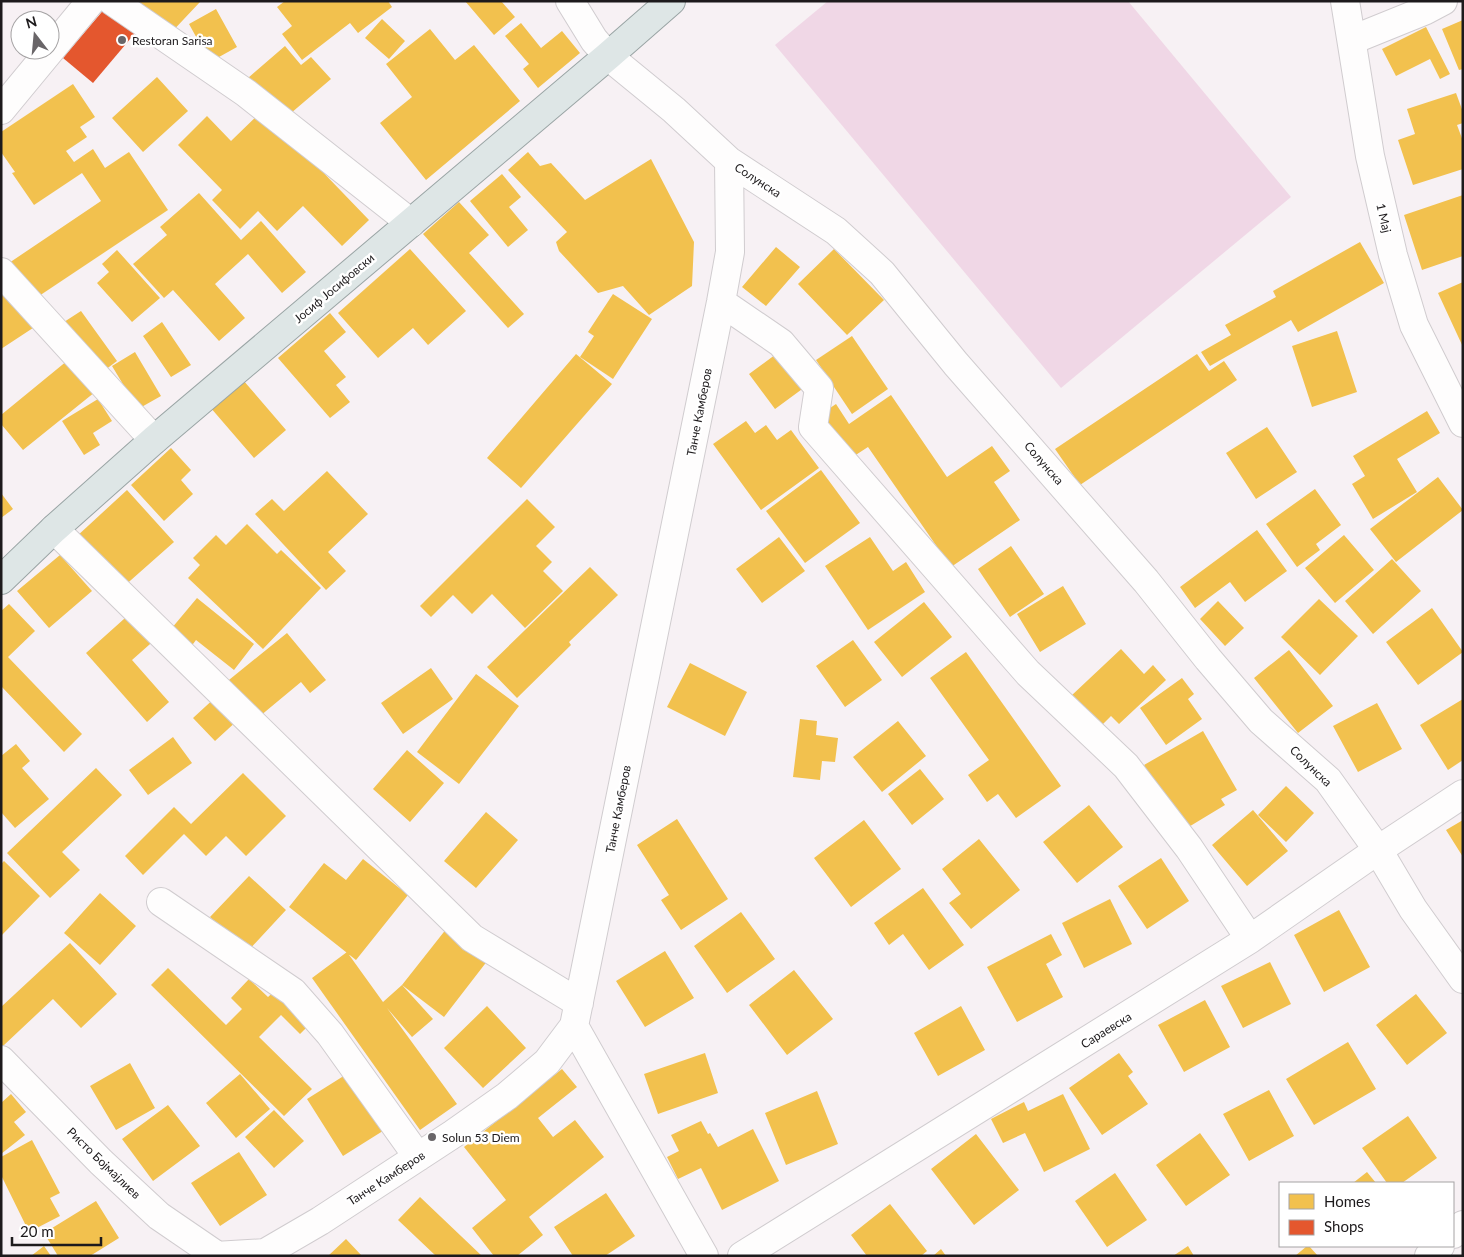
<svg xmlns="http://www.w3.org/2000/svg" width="1464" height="1257" viewBox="0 0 1464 1257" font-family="Lato,sans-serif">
  <rect width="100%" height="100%" fill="#f7f1f4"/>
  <path fill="#f0d7e6" d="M 828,1 L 1128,1 L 1291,197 L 1061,388 L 775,45 Z"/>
  <path fill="#f2c14e" d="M 130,1 L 199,1 L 200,2 L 167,37 Z
    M 285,1 L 388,1 L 392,7 L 358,33 L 350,23 L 302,60 L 282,34 L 292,26 L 277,7 Z
    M 465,1 L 501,1 L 515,17 L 494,35 Z
    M 216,9 L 237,47 L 210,62 L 189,24 Z
    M 382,19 L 405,41 L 389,59 L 365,38 Z
    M 1463,20 L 1463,69 L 1459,70 L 1442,29 Z
    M 521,23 L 541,48 L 562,31 L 580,53 L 538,88 L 523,69 L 529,64 L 505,36 Z
    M 1426,27 L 1450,74 L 1440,79 L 1430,59 L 1396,76 L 1382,49 Z
    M 430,29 L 455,60 L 474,45 L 520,101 L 426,180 L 380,123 L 412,97 L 386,64 Z
    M 285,46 L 301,65 L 311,57 L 331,79 L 284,119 L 248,78 Z
    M 157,77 L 188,111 L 143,152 L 112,118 Z
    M 73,84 L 95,117 L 80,127 L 87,137 L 66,151 L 74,162 L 93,149 L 105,168 L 129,152 L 168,210 L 33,300 L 9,263 L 101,201 L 82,173 L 34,205 L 12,173 L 15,172 L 1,152 L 1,132 Z
    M 1456,93 L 1463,112 L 1463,123 L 1457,125 L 1463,141 L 1463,169 L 1413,185 L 1398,140 L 1415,134 L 1407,109 Z
    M 263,110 L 369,220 L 342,246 L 303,206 L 277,231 L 258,211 L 240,229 L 212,200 L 222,190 L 178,145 L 207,116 L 231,141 Z
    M 528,152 L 540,166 L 551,163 L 585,200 L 651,159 L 694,242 L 692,286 L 649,315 L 623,286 L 598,293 L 559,251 L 556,242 L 567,232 L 508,170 Z
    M 502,174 L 521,197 L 509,207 L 528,230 L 508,247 L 470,201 Z
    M 199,193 L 241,240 L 261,221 L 306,272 L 282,293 L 248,254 L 215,284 L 245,318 L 219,341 L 173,290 L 164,298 L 133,264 L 167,235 L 160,227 Z
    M 1463,195 L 1463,256 L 1422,270 L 1404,215 Z
    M 459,202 L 489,235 L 469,253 L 524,314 L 508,328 L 423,234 Z
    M 1360,242 L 1384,283 L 1298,332 L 1291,320 L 1210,366 L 1201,352 L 1231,335 L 1225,325 L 1276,297 L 1273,291 Z
    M 776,247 L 800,267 L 766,306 L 742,287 Z
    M 410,249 L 466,311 L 428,345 L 413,328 L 378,358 L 338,313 Z
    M 834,249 L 884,300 L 847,335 L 798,284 Z
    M 117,250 L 160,298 L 132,322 L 97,283 L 109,272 L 102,264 Z
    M 1,279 L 36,326 L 1,349 Z
    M 1463,282 L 1463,347 L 1438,293 Z
    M 613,294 L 652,319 L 613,379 L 580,357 L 594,336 L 588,332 Z
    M 81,311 L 117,361 L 101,373 L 64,322 Z
    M 330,313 L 346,332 L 324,351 L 346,377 L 336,385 L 350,402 L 330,418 L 278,358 Z
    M 162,322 L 191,365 L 171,377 L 143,336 Z
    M 1337,331 L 1357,392 L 1312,407 L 1292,346 Z
    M 852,336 L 888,389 L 852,414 L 816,360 Z
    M 783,349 L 809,384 L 775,409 L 749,374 Z
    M 135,352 L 161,396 L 138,409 L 112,366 Z
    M 576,354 L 612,384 L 521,488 L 487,458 Z
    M 1197,354 L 1209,371 L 1224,361 L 1237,380 L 1080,485 L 1055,449 Z
    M 73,356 L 100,388 L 23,450 L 1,424 L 1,415 Z
    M 243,380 L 286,430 L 254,458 L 210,407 Z
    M 891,395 L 947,477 L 992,446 L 1010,471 L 994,482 L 1020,520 L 951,567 L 868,447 L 848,460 L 818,416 L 836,404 L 849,424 Z
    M 98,399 L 112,421 L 93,433 L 100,445 L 84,455 L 62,421 Z
    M 1427,411 L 1440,433 L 1397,459 L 1417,492 L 1373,519 L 1352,484 L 1365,476 L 1353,456 Z
    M 746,421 L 755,433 L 766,425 L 777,440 L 791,430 L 819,468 L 761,510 L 713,444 Z
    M 1267,427 L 1297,472 L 1256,499 L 1226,453 Z
    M 171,448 L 191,470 L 181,480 L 193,494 L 164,521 L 131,485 Z
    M 821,470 L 860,523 L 805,563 L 766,511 Z
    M 327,471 L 368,514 L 328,552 L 346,571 L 326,590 L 255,514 L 272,499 L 284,511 Z
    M 1438,477 L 1463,510 L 1396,562 L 1370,529 Z
    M 1315,489 L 1341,525 L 1316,544 L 1320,550 L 1297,567 L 1266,524 Z
    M 127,490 L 174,542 L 122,588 L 76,537 Z
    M 1,493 L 13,509 L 1,518 Z
    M 527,499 L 555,527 L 536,546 L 552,562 L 543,571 L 563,591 L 525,628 L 492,594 L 472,614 L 453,595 L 431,617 L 420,606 Z
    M 247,524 L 277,554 L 281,550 L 321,588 L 263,649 L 188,578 L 200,565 L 193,558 L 216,535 L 226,545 Z
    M 1257,530 L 1287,571 L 1245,602 L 1230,582 L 1195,608 L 1180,587 Z
    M 1344,535 L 1374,570 L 1335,603 L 1305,568 Z
    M 779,537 L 805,571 L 762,603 L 736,569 Z
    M 870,537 L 893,571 L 906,562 L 925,592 L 868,630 L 825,566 Z
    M 1011,546 L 1044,594 L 1010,617 L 978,569 Z
    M 60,555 L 92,591 L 49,628 L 17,591 Z
    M 1392,559 L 1421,591 L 1373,634 L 1345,601 Z
    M 590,567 L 618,595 L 569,642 L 571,645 L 517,698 L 487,667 Z
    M 1063,586 L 1086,624 L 1040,652 L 1017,614 Z
    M 197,598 L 254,644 L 234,670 L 196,640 L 187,652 L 166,635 Z
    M 1319,599 L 1358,636 L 1320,675 L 1281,637 Z
    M 1218,601 L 1244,628 L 1225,646 L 1200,619 Z
    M 924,602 L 952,637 L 902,677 L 874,642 Z
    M 9,604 L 35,631 L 8,657 L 82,734 L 64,752 L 1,686 L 1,611 Z
    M 1432,608 L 1463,652 L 1418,685 L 1386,642 Z
    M 134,610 L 158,637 L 132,660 L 169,702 L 147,722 L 86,653 Z
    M 287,633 L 326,680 L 310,693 L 301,682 L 254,721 L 224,684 Z
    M 853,640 L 882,680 L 845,707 L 816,666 Z
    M 1121,649 L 1144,674 L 1153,665 L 1166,680 L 1119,724 L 1111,716 L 1100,727 L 1071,696 Z
    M 1289,650 L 1333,706 L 1298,733 L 1254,678 Z
    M 966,652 L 1061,786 L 1016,818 L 998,794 L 987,802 L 968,775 L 989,760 L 930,678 Z
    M 690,663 L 747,692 L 725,736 L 667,707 Z
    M 431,668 L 453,699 L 403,734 L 381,703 Z
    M 476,674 L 519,706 L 459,784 L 417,752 Z
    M 1182,678 L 1194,694 L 1188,699 L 1202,719 L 1166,745 L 1140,708 Z
    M 218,695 L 239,719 L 215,741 L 193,718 Z
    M 1463,699 L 1463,760 L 1448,770 L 1420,725 Z
    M 1377,703 L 1402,749 L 1358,772 L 1333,726 Z
    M 800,719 L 817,721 L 816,735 L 838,738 L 835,762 L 822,761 L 820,780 L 793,777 Z
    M 898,721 L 926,756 L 882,792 L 853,757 Z
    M 1203,731 L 1237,790 L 1221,799 L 1225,805 L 1182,831 L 1144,765 Z
    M 173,737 L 192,763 L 148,795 L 129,770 Z
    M 16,744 L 30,761 L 22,768 L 49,799 L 15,828 L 1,812 L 1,756 Z
    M 407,750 L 444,783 L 410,822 L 373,789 Z
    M 96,768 L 122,795 L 62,852 L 80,870 L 50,898 L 7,853 Z
    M 920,769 L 944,799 L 912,825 L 888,794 Z
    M 243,773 L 286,816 L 246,856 L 226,836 L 206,856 L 184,834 L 143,875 L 125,856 L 174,807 L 191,824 Z
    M 1286,786 L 1314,813 L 1286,842 L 1258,815 Z
    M 1089,805 L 1123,847 L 1077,883 L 1043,842 Z
    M 1253,810 L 1288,851 L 1247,886 L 1212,845 Z
    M 486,812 L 518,840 L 476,888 L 444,861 Z
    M 677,819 L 728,899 L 681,930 L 661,900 L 669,895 L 637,845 Z
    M 864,820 L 901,869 L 851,907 L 814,858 Z
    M 1463,820 L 1463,857 L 1446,830 Z
    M 979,839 L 1020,890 L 971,929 L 949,903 L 961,894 L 942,869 Z
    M 1161,858 L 1189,901 L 1147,929 L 1118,886 Z
    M 363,859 L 408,895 L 356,960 L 289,907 L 324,863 L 346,880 Z
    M 4,861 L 40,896 L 1,936 L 1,864 Z
    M 249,876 L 286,910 L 247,952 L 210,917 Z
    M 923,888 L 964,945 L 929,970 L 903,934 L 889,945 L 874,923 Z
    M 100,893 L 136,926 L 100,965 L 64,933 Z
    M 1110,899 L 1132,944 L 1084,968 L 1062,923 Z
    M 1339,910 L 1370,967 L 1324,992 L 1294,935 Z
    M 741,912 L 775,959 L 727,993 L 694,946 Z
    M 447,928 L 488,960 L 444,1017 L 402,985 L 433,1019 L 412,1037 L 387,1008 L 457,1104 L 420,1130 L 312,978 L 347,952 L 383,1002 L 402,985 Z
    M 1051,934 L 1062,955 L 1046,964 L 1063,997 L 1017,1022 L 987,967 Z
    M 70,943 L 117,994 L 81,1028 L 53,999 L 3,1046 L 1,1044 L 1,1007 Z
    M 665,951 L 694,998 L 645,1027 L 616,981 Z
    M 1270,962 L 1291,1004 L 1243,1028 L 1221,986 Z
    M 168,968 L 226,1025 L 242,1009 L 231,998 L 249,979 L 268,997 L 278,988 L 312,1022 L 300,1034 L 281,1015 L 259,1037 L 312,1089 L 284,1116 L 151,985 Z
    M 794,970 L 833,1019 L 787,1055 L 749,1005 Z
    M 1416,994 L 1447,1033 L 1407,1065 L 1376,1025 Z
    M 1205,1000 L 1230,1047 L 1184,1072 L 1158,1025 Z
    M 487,1006 L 526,1048 L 483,1088 L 444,1048 Z
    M 961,1006 L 985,1050 L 938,1076 L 914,1033 Z
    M 1348,1042 L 1376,1089 L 1314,1125 L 1286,1079 Z
    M 705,1053 L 718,1093 L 658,1114 L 644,1074 Z
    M 1119,1053 L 1133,1072 L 1128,1076 L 1148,1104 L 1102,1135 L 1069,1088 Z
    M 130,1063 L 155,1108 L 116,1130 L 90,1086 Z
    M 562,1069 L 577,1087 L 538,1118 L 553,1137 L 575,1120 L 604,1157 L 529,1217 L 543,1235 L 517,1256 L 494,1256 L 472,1228 L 506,1200 L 464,1147 Z
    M 350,1072 L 386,1129 L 343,1156 L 307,1099 Z
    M 240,1074 L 270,1109 L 236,1138 L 206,1103 Z
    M 1269,1090 L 1294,1136 L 1249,1161 L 1223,1114 Z
    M 817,1091 L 838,1144 L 786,1165 L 765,1113 Z
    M 11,1094 L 26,1112 L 14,1122 L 25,1135 L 1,1154 L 1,1103 Z
    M 1063,1094 L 1090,1149 L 1044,1172 L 1025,1133 L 1003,1143 L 991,1119 L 1024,1102 L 1028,1111 Z
    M 168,1105 L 200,1146 L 153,1181 L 122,1139 Z
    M 274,1110 L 304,1141 L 274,1168 L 245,1137 Z
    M 1408,1116 L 1437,1158 L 1402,1183 L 1387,1183 L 1362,1148 Z
    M 701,1121 L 708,1134 L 710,1133 L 718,1147 L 753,1129 L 779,1181 L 722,1210 L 701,1168 L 678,1179 L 667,1157 L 679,1151 L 671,1135 Z
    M 1200,1133 L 1230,1175 L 1186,1206 L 1156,1165 Z
    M 976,1134 L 1019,1190 L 974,1225 L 931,1169 Z
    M 32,1140 L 60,1193 L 50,1198 L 60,1216 L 29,1232 L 1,1175 L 1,1157 Z
    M 239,1152 L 267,1195 L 220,1226 L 191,1183 Z
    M 1367,1172 L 1376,1183 L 1353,1183 Z
    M 1115,1173 L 1147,1220 L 1107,1247 L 1075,1201 Z
    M 606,1193 L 635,1236 L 605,1256 L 573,1256 L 554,1227 Z
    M 420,1197 L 482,1256 L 436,1256 L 398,1220 Z
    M 96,1201 L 119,1238 L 90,1256 L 58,1256 L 44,1233 Z
    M 890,1204 L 927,1251 L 921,1256 L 867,1256 L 851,1235 Z
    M 346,1239 L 362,1256 L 328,1256 Z
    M 44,1246 L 51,1256 L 31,1256 Z
    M 1188,1246 L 1194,1256 L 1173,1256 Z
    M 1307,1246 L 1309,1246 L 1318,1256 L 1295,1256 Z
    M 941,1249 L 946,1256 L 933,1256 Z"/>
  <path fill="#e4572e" d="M 106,7 L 136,32 L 93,83 L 63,58 Z"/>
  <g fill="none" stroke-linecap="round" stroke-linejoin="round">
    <defs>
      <path id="minor" d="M 112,1 L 246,93 L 411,223
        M 570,1 L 594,40 L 608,56 L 674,110 L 729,161 L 836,231 L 882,273 L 956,364 L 1146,581 L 1208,659 L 1261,721 L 1328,780 L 1378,850 L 1413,909 L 1463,979
        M 1345,1 L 1370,156 L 1393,255 L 1414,325 L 1463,423
        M 1352,40 L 1426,10 L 1443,1
        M 1,110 L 91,1
        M 1,272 L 154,440
        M 721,302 L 781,343 L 819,388 L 813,427 L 1028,673 L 1126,766 L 1189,848 L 1250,939
        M 54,529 L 472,938 L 579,1003
        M 161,902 L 293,992 L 330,1034 L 418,1157
        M 574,1026 L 704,1256
        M 1,1060 L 101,1162 L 159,1216 L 216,1255
        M 1453,1234 L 1463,1225
        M 215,1256 L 265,1253 L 320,1221 L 453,1134 L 507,1096 L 547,1062 L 574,1026 L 721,302 L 730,252 L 729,161
        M 742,1256 L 1250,939 L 1378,850 L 1463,794
        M 1429,1256 L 1440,1246"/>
      <path id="major" d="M 1,580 L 54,529 L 154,440 L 608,56 L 671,1"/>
    </defs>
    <use href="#minor" stroke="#d0cccf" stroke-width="30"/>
    <use href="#major" stroke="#99a4a4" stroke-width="30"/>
    <use href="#minor" stroke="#fefdfd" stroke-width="28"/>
    <use href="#major" stroke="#dee6e6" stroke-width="28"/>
  </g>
  <g fill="#696568" stroke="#fff" stroke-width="2">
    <circle cx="122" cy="40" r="5"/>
    <circle cx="432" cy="1137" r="5"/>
  </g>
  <g text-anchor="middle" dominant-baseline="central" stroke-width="5" stroke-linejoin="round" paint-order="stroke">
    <g font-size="12" fill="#1d1a1c" stroke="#fff" text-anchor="start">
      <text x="132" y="40">Restoran Sarisa</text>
      <text x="442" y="1137">Solun 53 Diem</text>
    </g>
    <g font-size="12" fill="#1d1a1c" stroke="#fff">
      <text transform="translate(758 180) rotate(33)">Солунска</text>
      <text transform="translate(1384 218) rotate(77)">1 Мај</text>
      <text transform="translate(334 288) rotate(-40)">Јосиф Јосифовски</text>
      <text transform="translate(699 412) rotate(-79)">Танче Камберов</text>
      <text transform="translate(1044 463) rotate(49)">Солунска</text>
      <text transform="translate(1311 766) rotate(44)">Солунска</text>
      <text transform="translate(618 809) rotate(-79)">Танче Камберов</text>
      <text transform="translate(1106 1030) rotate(-32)">Сараевска</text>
      <text transform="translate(104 1163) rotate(44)">Ристо Бојмајлиев</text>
      <text transform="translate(386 1178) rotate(-33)">Танче Камберов</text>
    </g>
  </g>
  <rect width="1464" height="1257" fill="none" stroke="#1d1a1c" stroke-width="5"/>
  <rect x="1279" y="1182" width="175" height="65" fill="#ffffff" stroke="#a5a3a4"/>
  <rect x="1289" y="1194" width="25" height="15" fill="#f2c14e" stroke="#a5a3a4"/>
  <text x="1324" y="1207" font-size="15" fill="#1d1a1c">Homes</text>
  <rect x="1289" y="1220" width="25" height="15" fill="#e4572e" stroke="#a5a3a4"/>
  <text x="1324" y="1232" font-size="15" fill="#1d1a1c">Shops</text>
  <g transform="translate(35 35) rotate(344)"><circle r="24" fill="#ffffff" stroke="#a5a3a4"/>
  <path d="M0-4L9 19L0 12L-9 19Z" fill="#696568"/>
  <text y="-8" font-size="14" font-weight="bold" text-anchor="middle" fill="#1d1a1c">N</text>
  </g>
  <path d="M12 1237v8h89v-8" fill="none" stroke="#1d1a1c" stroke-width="2.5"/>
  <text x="20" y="1237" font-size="15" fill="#1d1a1c" stroke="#ffffff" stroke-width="4" paint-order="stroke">20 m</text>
</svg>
